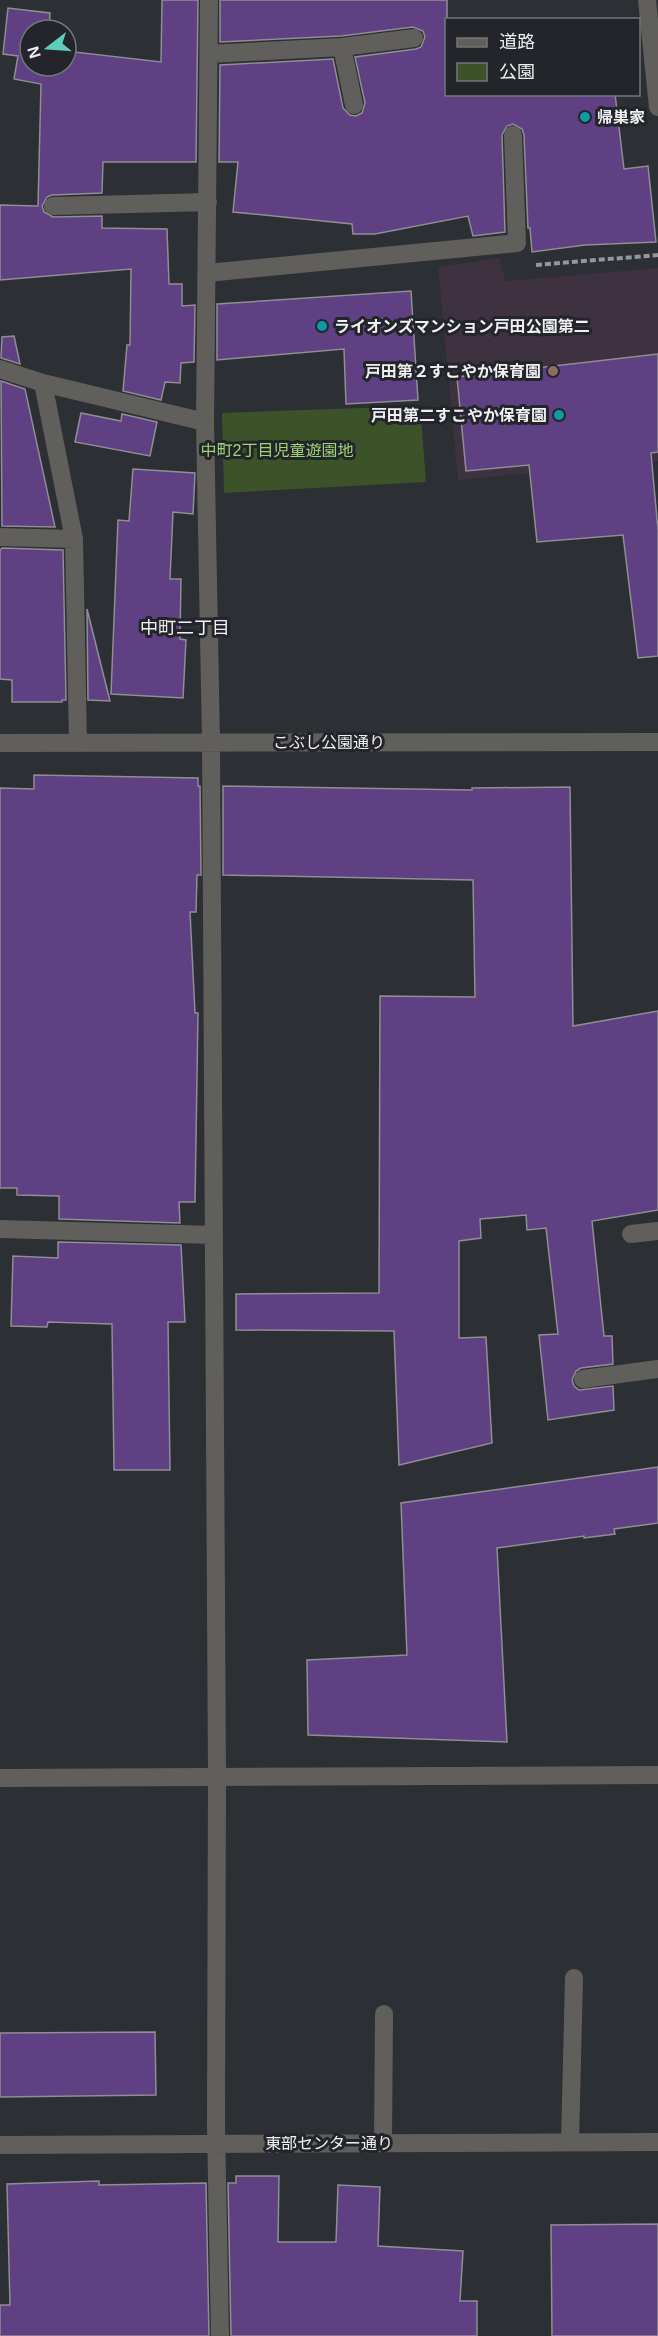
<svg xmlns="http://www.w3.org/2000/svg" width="658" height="2336" viewBox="0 0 658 2336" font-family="Arial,'Noto Sans JP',sans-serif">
  <rect width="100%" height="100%" fill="#2c2f34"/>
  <path fill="#3e3140" d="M 500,258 L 505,281 L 658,268 L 658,461 L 458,480 L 438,267 Z"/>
  <path fill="#3c532a" d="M 420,406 L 426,482 L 224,493 L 222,413 Z"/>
  <path fill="#5e4083" stroke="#908d94" stroke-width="1.5" d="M 162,0 L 198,0 L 196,162 L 103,162 L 102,193 L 52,195 L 47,197 L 42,206 L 44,212 L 53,217 L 102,216 L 102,228 L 167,229 L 169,284 L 182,284 L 182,306 L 195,305 L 194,362 L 181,363 L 180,383 L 165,382 L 161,400 L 123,391 L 127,345 L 130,345 L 131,269 L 0,280 L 0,205 L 38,206 L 41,84 L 14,79 L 18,56 L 3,54 L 8,8 L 50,13 L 49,30 L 30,30 L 30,66 L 66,66 L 66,51 L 161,62 Z
    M 220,0 L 447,0 L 447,94 L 615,94 L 624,169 L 648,166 L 656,242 L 585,245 L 532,252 L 530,228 L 528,228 L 524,135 L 522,129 L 513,124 L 507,126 L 502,135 L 505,232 L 473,236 L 468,216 L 375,234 L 353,234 L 352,224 L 233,212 L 238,162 L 219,162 L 220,65 L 333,59 L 343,108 L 350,115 L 356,116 L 362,113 L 365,103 L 355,57 L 416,49 L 421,47 L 425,37 L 423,31 L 413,27 L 341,36 L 220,42 Z
    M 411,291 L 418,400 L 346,404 L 344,349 L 217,360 L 217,304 Z
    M 14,336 L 20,364 L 1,358 L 2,337 Z
    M 658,354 L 658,452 L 651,453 L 658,530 L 658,656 L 638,658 L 623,535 L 537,542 L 529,465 L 466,471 L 457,377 Z
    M 1,381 L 25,389 L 55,527 L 2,526 Z
    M 81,413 L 121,421 L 122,414 L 157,422 L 150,456 L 75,442 Z
    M 133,469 L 195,473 L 193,514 L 173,512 L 170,579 L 181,579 L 180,639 L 186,640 L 183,698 L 111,694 L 118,520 L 129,521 Z
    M 2,548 L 63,550 L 66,700 L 62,700 L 62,702 L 12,702 L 12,680 L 0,679 L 0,550 Z
    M 87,609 L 110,701 L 88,700 Z
    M 34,775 L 198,778 L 198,786 L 200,786 L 201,875 L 197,875 L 196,912 L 190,912 L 195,1013 L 198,1013 L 195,1202 L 179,1202 L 180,1223 L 59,1219 L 59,1196 L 17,1195 L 17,1188 L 0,1188 L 0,788 L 34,789 Z
    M 223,786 L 472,790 L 472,788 L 570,787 L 573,1026 L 658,1011 L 658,1210 L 592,1221 L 604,1336 L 612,1336 L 613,1364 L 581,1368 L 576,1371 L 572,1380 L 574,1386 L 579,1390 L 613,1386 L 614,1410 L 548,1420 L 539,1335 L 558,1334 L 546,1228 L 527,1230 L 526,1215 L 480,1219 L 481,1238 L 459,1241 L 459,1338 L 486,1337 L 492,1443 L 399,1465 L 394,1331 L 236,1330 L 236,1294 L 379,1293 L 380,996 L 475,997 L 473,880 L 223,875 Z
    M 58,1242 L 181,1245 L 185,1322 L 168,1322 L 170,1470 L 114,1470 L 112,1324 L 48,1322 L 47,1327 L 11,1326 L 13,1256 L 58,1258 Z
    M 658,1467 L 658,1523 L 614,1529 L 615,1534 L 584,1538 L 584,1536 L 497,1548 L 507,1742 L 308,1735 L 307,1660 L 407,1655 L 401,1503 Z
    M 155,2032 L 156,2095 L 0,2097 L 0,2033 Z
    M 236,2176 L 279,2176 L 278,2242 L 336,2242 L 338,2185 L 380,2187 L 378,2246 L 463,2251 L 460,2301 L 477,2301 L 477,2336 L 231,2336 L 228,2183 L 236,2183 Z
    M 99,2181 L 99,2185 L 206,2183 L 209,2336 L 0,2336 L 0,2305 L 10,2305 L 7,2184 Z
    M 658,2224 L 658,2336 L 552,2336 L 551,2225 Z"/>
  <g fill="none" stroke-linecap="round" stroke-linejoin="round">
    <path stroke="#94979b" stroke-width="4" stroke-dasharray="6 3" stroke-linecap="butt" d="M 536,265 L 658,255"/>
    <path stroke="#605f5c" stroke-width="18" d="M 209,0 L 205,422 L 211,742 L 217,1776 L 216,2127 L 220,2336
      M 647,0 L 658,107
      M 342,47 L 414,38
      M 209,54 L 342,47 L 354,105
      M 53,206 L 208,202
      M 207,273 L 517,243 L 513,135
      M 0,369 L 43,383 L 205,422
      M 43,383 L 74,539 L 78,742
      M 0,537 L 74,539
      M 0,743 L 658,742
      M 0,1229 L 214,1235
      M 631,1234 L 658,1231
      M 583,1379 L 658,1369
      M 0,1778 L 658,1775
      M 570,2142 L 574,1978
      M 383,2143 L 384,2014
      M 0,2145 L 658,2142"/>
  </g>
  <g fill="#0f9aa8" stroke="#23252a" stroke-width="2">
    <circle cx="585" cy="117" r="6"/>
    <circle cx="322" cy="326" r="6"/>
    <circle cx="559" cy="415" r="6"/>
  </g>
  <circle fill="#8d6e63" stroke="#23252a" stroke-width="2" cx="553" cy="371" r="6"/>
  <g text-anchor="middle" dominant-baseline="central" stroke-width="6" stroke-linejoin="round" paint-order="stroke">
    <g font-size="16" font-weight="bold" fill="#eef0f3" stroke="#23252a" text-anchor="start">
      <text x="597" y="117">帰巣家</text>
      <text x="334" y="326">ライオンズマンション戸田公園第二</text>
      <text x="541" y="371" text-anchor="end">戸田第２すこやか保育園</text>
      <text x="547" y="415" text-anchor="end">戸田第二すこやか保育園</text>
    </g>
    <g font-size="16" fill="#9fd674" stroke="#23252a">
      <text x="277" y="450">中町2丁目児童遊園地</text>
    </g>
    <g font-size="16" fill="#eef0f3" stroke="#23252a">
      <text x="329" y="742">こぶし公園通り</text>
      <text x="329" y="2143">東部センター通り</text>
    </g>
    <g font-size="18" fill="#eef0f3" stroke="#23252a">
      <text x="185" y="628">中町二丁目</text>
    </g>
  </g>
  <rect x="445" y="18" width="195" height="78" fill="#23252a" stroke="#74767a" stroke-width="1.5"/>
  <rect x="457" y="38" width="30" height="9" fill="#605f5c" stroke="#74767a" stroke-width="1.5"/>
  <text x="499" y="48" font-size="18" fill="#eef0f3">道路</text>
  <rect x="457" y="63" width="30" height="18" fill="#3c532a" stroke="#74767a" stroke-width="1.5"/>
  <text x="499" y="78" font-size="18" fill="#eef0f3">公園</text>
  <g transform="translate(48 48) rotate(253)"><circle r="28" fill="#23252a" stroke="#74767a" stroke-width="1.5"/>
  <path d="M0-4.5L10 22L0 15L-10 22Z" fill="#5dceb9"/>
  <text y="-9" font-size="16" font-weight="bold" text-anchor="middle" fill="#eef0f3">N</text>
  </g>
</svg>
